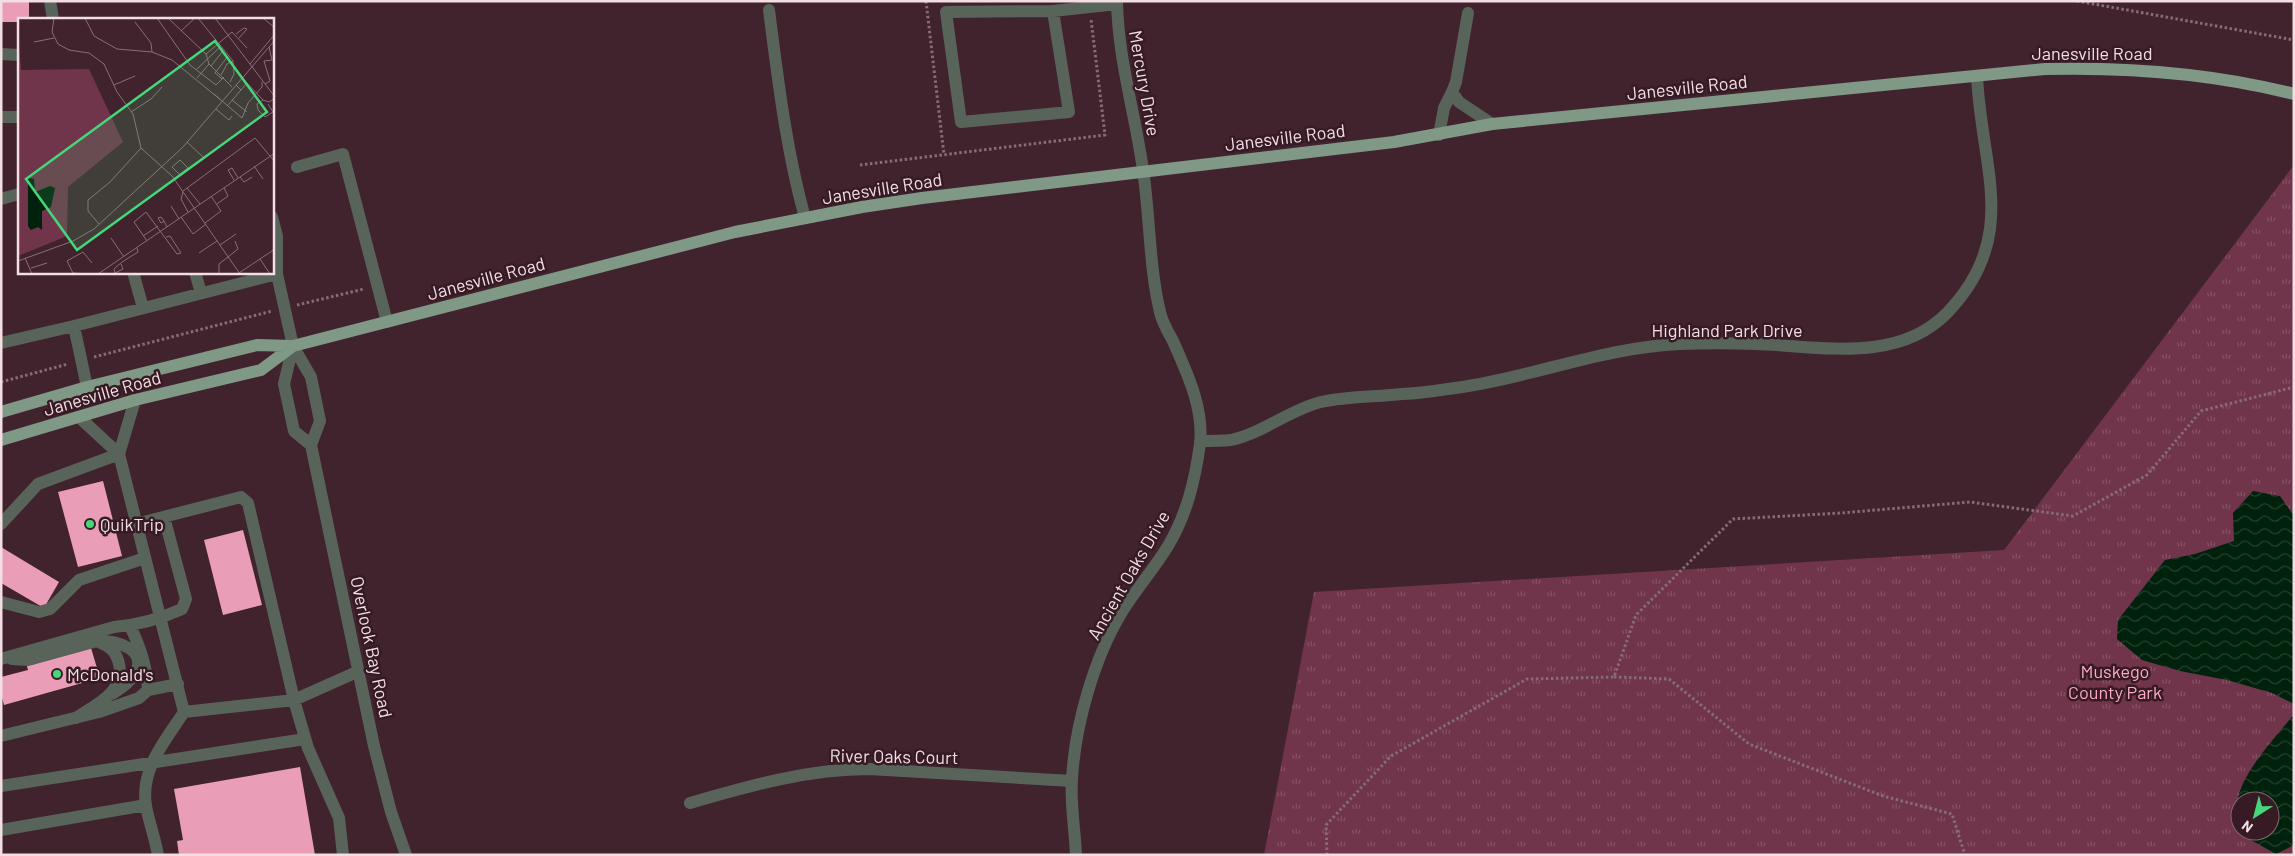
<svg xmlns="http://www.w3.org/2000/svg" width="2295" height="856" viewBox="0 0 2295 856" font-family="Barlow,sans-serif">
  <defs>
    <pattern id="park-tufts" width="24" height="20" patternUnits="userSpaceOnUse" patternTransform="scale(1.25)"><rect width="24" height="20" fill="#70344b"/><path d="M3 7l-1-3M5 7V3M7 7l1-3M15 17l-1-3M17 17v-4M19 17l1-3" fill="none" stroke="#855165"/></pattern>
    <pattern id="water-waves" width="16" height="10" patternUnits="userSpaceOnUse" patternTransform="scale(1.25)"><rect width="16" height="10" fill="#00210b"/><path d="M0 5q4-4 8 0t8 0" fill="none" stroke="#26412e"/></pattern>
  </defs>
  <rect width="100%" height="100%" fill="#41232e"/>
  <path fill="url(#park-tufts)" fill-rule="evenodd" d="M 2294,165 L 2294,855 L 1264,855 L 1314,592 L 2004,550 ZM 2240,801 L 2270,801 L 2270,831 L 2240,831 Z"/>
  <path fill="url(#water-waves)" d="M 2253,491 L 2280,496 L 2294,516 L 2294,704 L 2272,693 L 2227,680 L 2180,671 L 2142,660 L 2117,639 L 2118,620 L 2165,560 L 2195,554 L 2234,541 L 2233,513 Z
    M 2294,714 L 2294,845 L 2276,854 L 2251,840 L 2246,831 L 2270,831 L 2270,801 L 2240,801 L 2240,820 C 2224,789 2275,739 2294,714 Z"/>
  <path fill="#e99db7" d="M 1,1 L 29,1 L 29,19 L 19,19 L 19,22 L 1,22 Z
    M 103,481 L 122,556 L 78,567 L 58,492 Z
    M 243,530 L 262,605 L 223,615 L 204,540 Z
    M 1,547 L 59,582 L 44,608 L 1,583 Z
    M 91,648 L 100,678 L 4,705 L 1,694 L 1,677 L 28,670 L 27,666 Z
    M 300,767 L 315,855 L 179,855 L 177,841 L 183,840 L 174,789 Z"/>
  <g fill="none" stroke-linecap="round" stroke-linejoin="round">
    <path stroke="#866c75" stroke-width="3" stroke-dasharray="2.5 2.5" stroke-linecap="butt" d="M 926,1 L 944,155
      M 2077,1 L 2294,40
      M 860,165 L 1105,135 L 1091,19
      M 297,305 L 364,289
      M 94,357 L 272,311
      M 1,382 L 68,364
      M 1614,677 L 1669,679 L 1749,744 L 1883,796 L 1952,814 L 1965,855
      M 1327,855 L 1326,825 L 1391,756 L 1527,679 L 1614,677 L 1636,615 L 1733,519 L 1841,513 L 1970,502 L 2073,516 L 2147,475 L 2201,411 L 2294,387"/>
    <path stroke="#58645a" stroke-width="12" d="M 50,1 L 53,19
      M 769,10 C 778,80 786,149 805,218
      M 1053,11 L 1069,112 L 961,122 L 946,12 L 1053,11 L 1117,4
      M 1,54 L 19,55
      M 1452,92 L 1456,82 L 1468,13
      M 1,117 L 19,117
      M 1439,135 L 1444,108 L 1452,92 L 1459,102 L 1492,124
      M 297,167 L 343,154 L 387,322
      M 1,199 L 19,194
      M 272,217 L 277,236 L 277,274 L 293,346 L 311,377 L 320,421 L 311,445 L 374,746 L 391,812 L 406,855
      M 133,272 L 143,308
      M 195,272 L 201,293
      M 74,326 L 277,274
      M 1,343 L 74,326 L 87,387
      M 293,346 L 284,384 L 294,431 L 311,445
      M 135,400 L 119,454 L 184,712 C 165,741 140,769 146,806 C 149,822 155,838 158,855
      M 80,418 L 119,454
      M 1200,441 C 1210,441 1221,441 1231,440 C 1263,433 1289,410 1321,402 C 1348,396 1375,397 1402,394 C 1426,393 1450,389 1474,385 C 1543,373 1609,347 1680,344 C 1705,343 1731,343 1756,344 C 1820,346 1897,364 1947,313 C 2021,236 1981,168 1977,76
      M 1,524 L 38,484 L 119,454
      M 136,524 L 241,497 L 248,503 L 294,700 L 308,748 L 339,818 L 343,855
      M 1,602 L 39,612 L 50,609 L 79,580 L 145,558
      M 130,626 C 140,646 147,668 148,690
      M 100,641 C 116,640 149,650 135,673 C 130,683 121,688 112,694
      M 1,659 L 114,627 C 138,625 160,619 182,609 L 186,599 L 164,517
      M 12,659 L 28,660 L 97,641 C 101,643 107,645 111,649 C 120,657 123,675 116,686 C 108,700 89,709 76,718
      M 184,712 L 294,700 L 359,671
      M 1,736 L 99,712 L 139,698 L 148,690 L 178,684
      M 1,786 L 305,739
      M 690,803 C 749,786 807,769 869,769 L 1072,781
      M 1,830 L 146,805
      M 1076,855 C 1075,830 1070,803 1072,779 C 1075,725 1094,658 1122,612 C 1136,589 1154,569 1168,546 C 1187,514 1195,480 1200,444 C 1204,408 1187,373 1173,341 C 1168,332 1162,322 1160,312 C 1149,266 1150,216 1143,170 C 1135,113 1118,59 1117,1"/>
    <path stroke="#809986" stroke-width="12" d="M 1,412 L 87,387 L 257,345 L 293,346 L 735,232 L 862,207 L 922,198 L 1394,142 L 1492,124 L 2045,69 C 2129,67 2212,73 2294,94
      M 1,440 L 135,400 L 261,370 L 293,346"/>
  </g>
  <g fill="#45d77a" stroke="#361a24" stroke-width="2">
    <circle cx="90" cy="524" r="5"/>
    <circle cx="57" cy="674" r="5"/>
  </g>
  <g text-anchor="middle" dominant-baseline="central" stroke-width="5" stroke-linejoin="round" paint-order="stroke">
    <g font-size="18" fill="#f3dee4" stroke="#361a24">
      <text x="2092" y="53">Janesville Road</text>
      <text transform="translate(1145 83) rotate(80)">Mercury Drive</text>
      <text transform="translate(1687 87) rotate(-6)">Janesville Road</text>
      <text transform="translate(1285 137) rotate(-7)">Janesville Road</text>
      <text transform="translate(882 188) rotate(-9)">Janesville Road</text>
      <text transform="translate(486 278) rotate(-15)">Janesville Road</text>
      <text x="1727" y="330">Highland Park Drive</text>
      <text transform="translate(102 393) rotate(-16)">Janesville Road</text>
      <text transform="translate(1128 575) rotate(-60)">Ancient Oaks Drive</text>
      <text transform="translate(372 647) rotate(78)">Overlook Bay Road</text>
      <text transform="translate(894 756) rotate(1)">River Oaks Court</text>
    </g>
    <g font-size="18" fill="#f3dee4" stroke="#361a24" text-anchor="start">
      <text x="100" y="524">QuikTrip</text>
      <text x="67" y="674">McDonald's</text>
    </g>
    <g font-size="18" fill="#fcabc6" stroke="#361a24">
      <text x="2115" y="671">Muskego<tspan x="2115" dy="21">County Park</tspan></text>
    </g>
  </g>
  <g transform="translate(18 18)">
    <rect width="256" height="256" fill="#41232e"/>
    <path d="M 0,11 L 3,52 L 71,51 L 105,124 L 50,169 L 49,218 L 0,238 Z" fill="#70344b"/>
    <path d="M 10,160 L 16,161 L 17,174 L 32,168 L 37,170 L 33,189 L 24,193 L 24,212 L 20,209 L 13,212 L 10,208 Z" fill="#00210b"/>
    <path fill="none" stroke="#886e77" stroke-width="1" d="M 36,0 L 34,14 L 40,26 L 51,32 L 71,35 L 86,46 L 99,74 L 115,96 L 123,130 L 154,158 L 222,256M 67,0 L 76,18 L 99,31 L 134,34 L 154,42 L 204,83M 139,0 L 172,47 L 198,67 L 206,59M 150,0 L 188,36 L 191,46 L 214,69M 180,0 L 215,43M 197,0 L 257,79M 245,0 L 257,10M 117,4 L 133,25 L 134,34M 163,13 L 177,0M 218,16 L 226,10 L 229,11 L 221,20M 16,24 L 36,20M 188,36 L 214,14 L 229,30M 232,46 L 257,16M 193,48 L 205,33M 179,51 L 202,29M 203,57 L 209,46 L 215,43 L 216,56 L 212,64M 179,60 L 191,46M 204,61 L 197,55 L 210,38M 247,66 L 252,63 L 246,43 L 254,42 L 251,29M 96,67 L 117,58M 218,67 L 223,72 L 229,65 L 245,82 L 251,84 L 257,80M 196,76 L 224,100 L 230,85 L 244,69 L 244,64M 214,82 L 229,94M 245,82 L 239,86 L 240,92 L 247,99 L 255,94 L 250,86M 209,88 L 223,72M 198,91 L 211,102 L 214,98M 113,94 L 133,81 L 144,69M 169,124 L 185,139M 236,148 L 245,161M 222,159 L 226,164 L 234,159M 156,161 L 170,150 L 162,142 L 154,149 L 161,156M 216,162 L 210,152 L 214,150 L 220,160M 169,170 L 182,186M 165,173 L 237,120 L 257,144M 165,174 L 163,181 L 170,194M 199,186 L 210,178 L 206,170M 153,188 L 161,201M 163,199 L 175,216 L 188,206M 146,203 L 143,205 L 140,200 L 143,199 L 146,203 L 149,209M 187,205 L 203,193 L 193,178M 81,206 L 70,193 L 70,182 L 92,164 L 123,130M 125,218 L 140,208M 93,220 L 106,239M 129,223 L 116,204 L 128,194 L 159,236 L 163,235 L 152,218 L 148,219M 202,227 L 218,216M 181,235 L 199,223M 210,239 L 220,231 L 217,223M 7,240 L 14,256M 242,241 L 252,256M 0,243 L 55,223 L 76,211 L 165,129 L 257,22M 104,244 L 120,234 L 119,230M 103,246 L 105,251 L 97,255 L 96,251 L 104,244M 13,250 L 29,245M 221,255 L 257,231M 71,256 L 55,255 L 49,243 L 65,234 L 74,245M 80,256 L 257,135M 201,256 L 201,246 L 210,239"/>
    <path fill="#45d77a" fill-opacity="0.15" stroke="#45d77a" stroke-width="2.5" d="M 197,23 L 249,94 L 59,232 L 8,161 Z"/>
    <rect width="256" height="256" fill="none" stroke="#f3dee4" stroke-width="2.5"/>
  </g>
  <rect width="2295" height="856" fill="none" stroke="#f3dee4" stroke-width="5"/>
  <g transform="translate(2255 816) rotate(216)"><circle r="24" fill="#361a24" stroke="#826871"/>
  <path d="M0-4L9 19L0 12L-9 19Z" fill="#45d77a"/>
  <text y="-8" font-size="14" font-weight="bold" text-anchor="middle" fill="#f3dee4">N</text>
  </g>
</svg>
